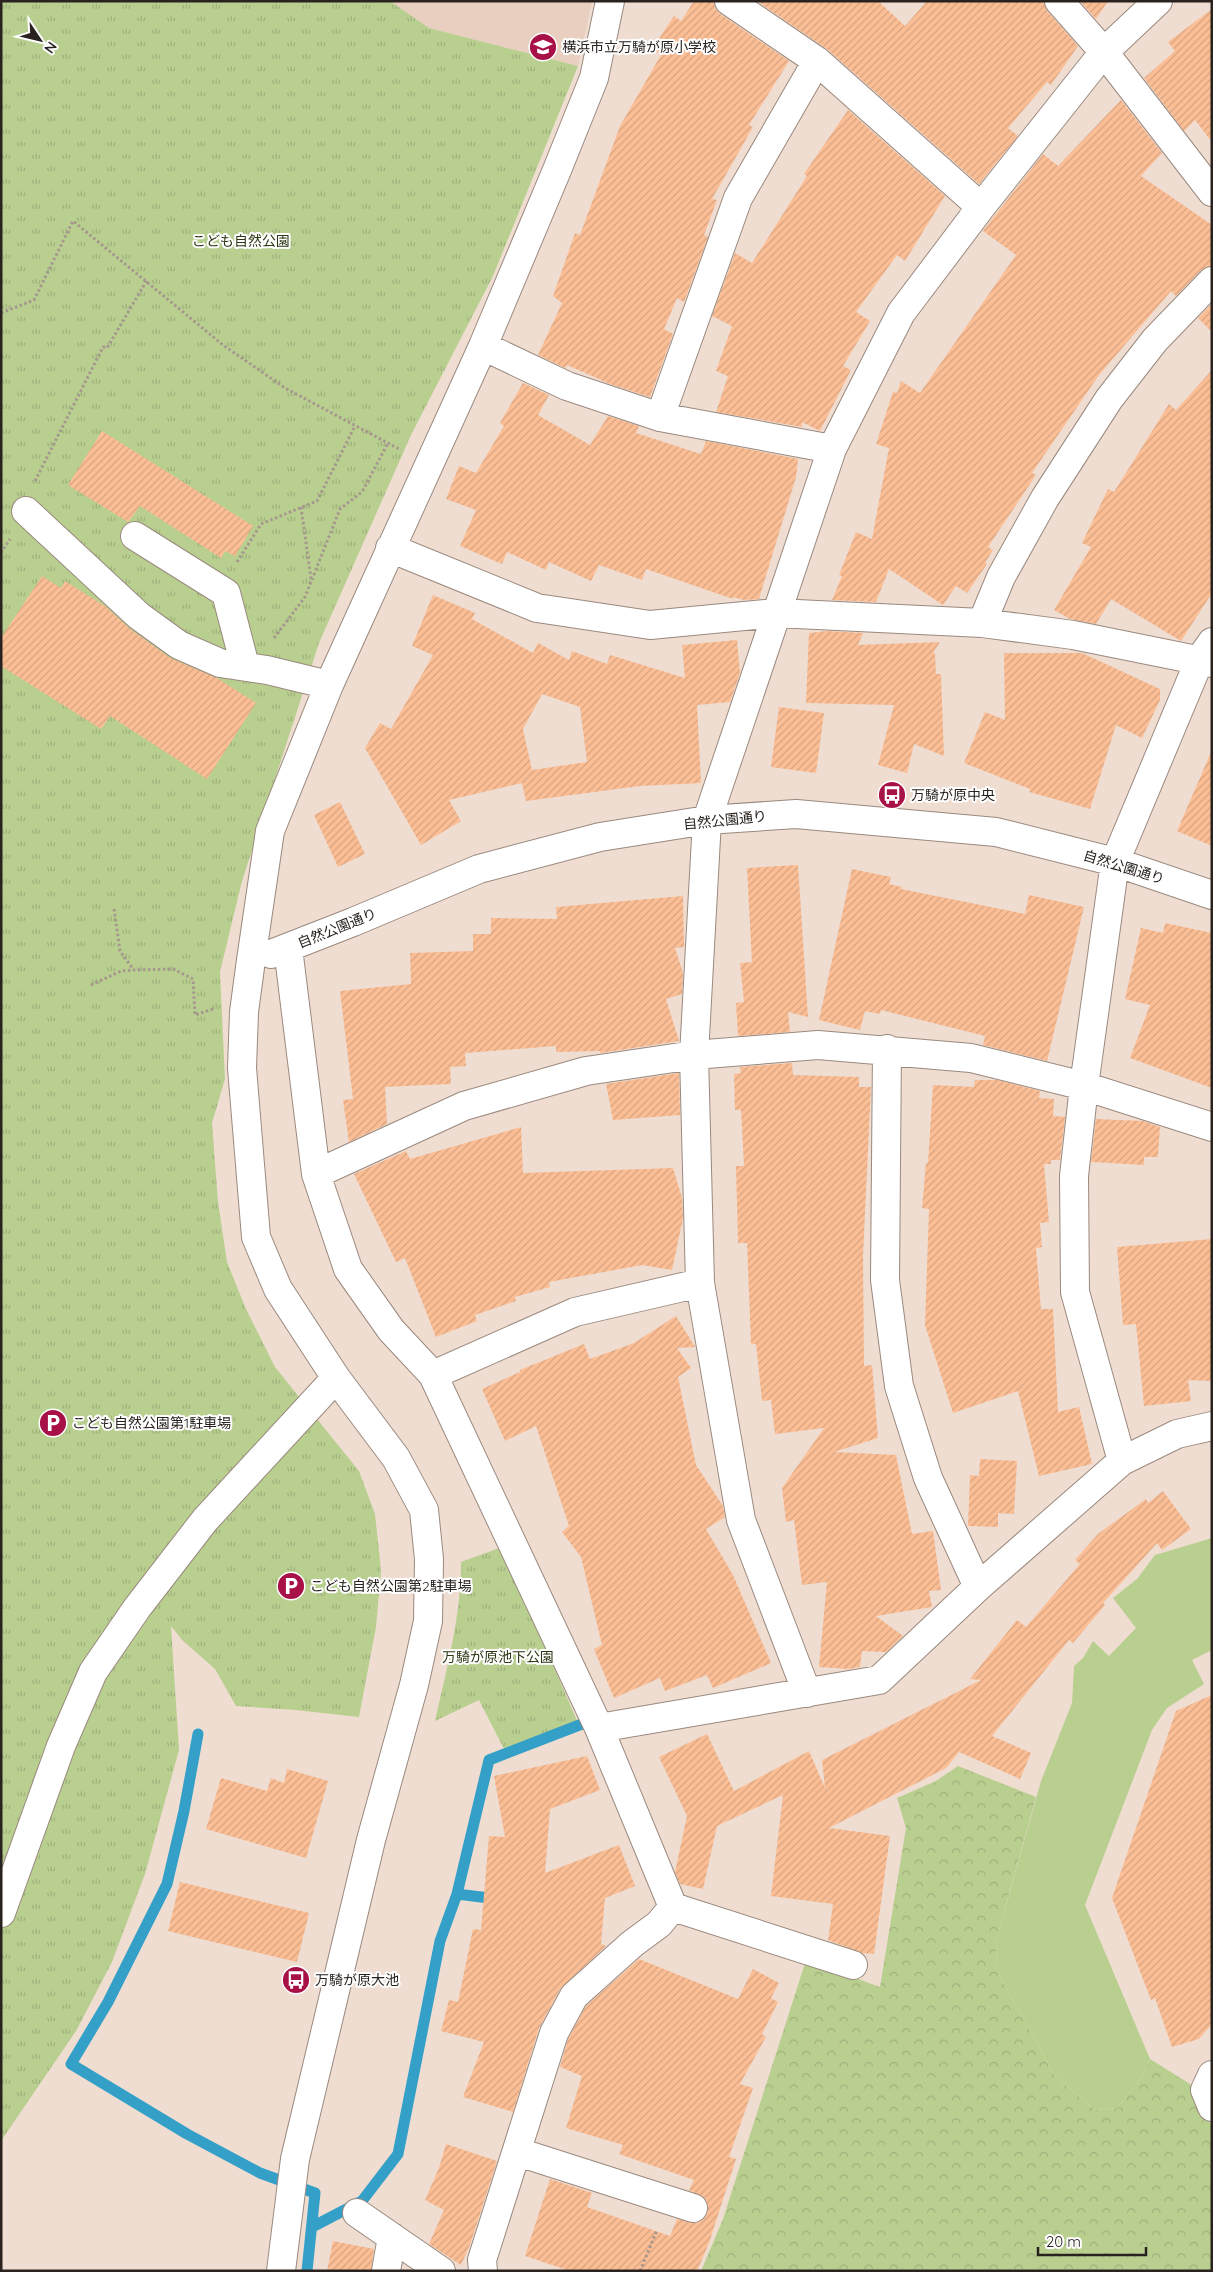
<svg xmlns="http://www.w3.org/2000/svg" width="1213" height="2272" viewBox="0 0 1213 2272" font-family="Quicksand,'Noto Sans JP',sans-serif">
  <defs>
    <pattern id="forest-crowns" width="20" height="18" patternUnits="userSpaceOnUse" patternTransform="scale(1.25)"><rect width="20" height="18" fill="#b9cf90"/><path d="M2 6a3 3 0 1 1 6 0M12 15a3 3 0 1 1 6 0" fill="none" stroke="#9fb17c"/></pattern>
    <pattern id="park-tufts" width="24" height="20" patternUnits="userSpaceOnUse" patternTransform="scale(1.25)"><rect width="24" height="20" fill="#b9cf90"/><path d="M3 7l-1-3M5 7V3M7 7l1-3M15 17l-1-3M17 17v-4M19 17l1-3" fill="none" stroke="#9fb17c"/></pattern>
    <pattern id="building-hatch" width="6" height="6" patternUnits="userSpaceOnUse" patternTransform="scale(1.25)"><rect width="6" height="6" fill="#fbbe95"/><path d="M-1 1l2-2M0 6l6-6M5 7l2-2" fill="none" stroke="#d7a380"/></pattern>
  </defs>
  <rect width="100%" height="100%" fill="#f0ddd1"/>
  <path fill="#e8cfbf" d="M 390,1 L 592,1 L 578,66 L 429,28 Z"/>
  <path fill="#b9cf90" d="M 1212,1538 L 1212,1650 L 1192,1660 L 1204,1684 L 1167,1708 L 1152,1730 L 1085,1905 L 1150,2059 L 1140,2080 L 1117,2108 L 1095,2110 L 1055,2076 L 997,1971 L 996,1941 L 1041,1781 L 1072,1703 L 1074,1666 L 1083,1658 L 1093,1641 L 1109,1656 L 1136,1628 L 1113,1598 L 1137,1579 L 1155,1555 Z"/>
  <path fill="url(#forest-crowns)" d="M 958,1766 L 1036,1797 L 996,1941 L 997,1971 L 1055,2076 L 1095,2110 L 1117,2108 L 1140,2080 L 1150,2059 L 1190,2084 L 1212,2127 L 1212,2271 L 701,2271 L 723,2219 L 806,1960 L 880,1987 L 906,1828 L 897,1798 L 936,1781 Z"/>
  <path fill="url(#park-tufts)" d="M 1,1 L 390,1 L 429,28 L 578,66 L 493,276 L 411,435 L 319,643 L 242,881 L 220,972 L 225,1079 L 212,1123 L 218,1202 L 227,1262 L 246,1309 L 275,1367 L 359,1471 L 375,1514 L 381,1570 L 376,1627 L 359,1717 L 295,1710 L 236,1706 L 215,1669 L 182,1640 L 171,1626 L 179,1750 L 145,1874 L 112,1962 L 76,2031 L 1,2141 Z
    M 502,1547 L 578,1723 L 505,1751 L 479,1700 L 435,1721 C 447,1668 461,1616 461,1562 Z"/>
  <g fill="none" stroke-linecap="round" stroke-linejoin="round">
    <path stroke="#34a0c8" stroke-width="11" d="M 198,1734 L 184,1811 L 167,1884 L 108,2002 L 71,2064 L 187,2134 L 260,2173 L 315,2193 L 307,2271
      M 457,1894 L 497,1899
      M 312,2227 L 362,2201 L 398,2154 L 440,1941 L 457,1894 L 489,1760 L 582,1724"/>
  </g>
  <path fill="url(#building-hatch)" fill-rule="evenodd" d="M 694,1 L 714,1 L 715,8 L 720,14 L 789,61 L 749,125 L 753,127 L 712,199 L 717,200 L 704,235 L 708,237 L 684,302 L 677,298 L 664,329 L 673,334 L 650,397 L 610,384 L 567,365 L 565,368 L 538,355 L 562,303 L 553,296 L 575,233 L 580,235 L 620,126 L 661,55 L 652,49 L 674,16 L 681,21 Z
    M 757,1 L 878,1 L 905,26 L 927,1 L 1044,1 L 1047,11 L 1078,46 L 1051,85 L 1047,82 L 1008,128 L 1018,136 L 979,184 L 827,49 Z
    M 1080,1 L 1108,1 L 1096,19 Z
    M 1212,9 L 1212,142 L 1195,120 L 1184,131 L 1144,78 L 1175,51 L 1168,42 Z
    M 1121,100 L 1162,153 L 1141,176 L 1212,225 L 1212,266 L 1201,270 L 1176,296 L 1171,291 L 1099,375 L 1032,473 L 1036,475 L 988,547 L 993,550 L 985,563 L 987,564 L 967,593 L 956,586 L 943,605 L 889,569 L 876,602 L 832,600 L 842,576 L 839,575 L 856,532 L 872,539 L 889,448 L 876,444 L 893,392 L 897,393 L 901,381 L 920,393 L 1016,255 L 983,231 L 1043,154 L 1058,166 Z
    M 848,110 L 945,196 L 905,261 L 897,255 L 856,312 L 870,321 L 843,366 L 851,370 L 820,431 L 802,422 L 802,427 L 716,412 L 728,376 L 716,371 L 732,326 L 712,316 L 735,253 L 752,263 L 807,176 L 804,174 Z
    M 1212,304 L 1212,332 L 1198,318 Z
    M 1212,370 L 1212,593 L 1181,641 L 1111,599 L 1096,624 L 1070,619 L 1054,610 L 1091,547 L 1082,543 L 1108,489 L 1114,492 L 1169,404 L 1176,410 Z
    M 523,383 L 549,395 L 538,415 L 590,445 L 608,416 L 639,426 L 636,433 L 701,454 L 706,441 L 798,459 L 796,477 L 759,599 L 744,600 L 733,597 L 733,599 L 646,569 L 642,580 L 599,565 L 591,581 L 549,562 L 546,570 L 507,552 L 502,564 L 460,546 L 476,510 L 446,499 L 459,466 L 476,473 L 504,426 L 500,423 Z
    M 102,431 L 253,526 L 235,556 L 225,551 L 221,558 L 140,506 L 128,522 L 68,485 Z
    M 42,576 L 61,588 L 65,581 L 106,607 L 130,629 L 170,658 L 217,678 L 256,703 L 207,779 L 110,716 L 101,729 L 1,666 L 1,638 Z
    M 433,595 L 475,613 L 472,619 L 533,653 L 538,643 L 569,660 L 572,651 L 607,664 L 610,655 L 685,678 L 682,645 L 737,640 L 740,673 L 730,702 L 697,705 L 701,783 L 640,786 L 526,801 L 522,783 L 449,800 L 461,821 L 421,845 L 365,748 L 380,723 L 391,729 L 433,655 L 412,646 ZM 542,694 L 580,707 L 587,762 L 532,770 L 523,729 Z
    M 827,631 L 863,633 L 858,645 L 940,642 L 933,653 L 935,653 L 936,674 L 941,674 L 944,756 L 914,744 L 907,773 L 878,765 L 894,705 L 806,703 L 809,633 Z
    M 1004,653 L 1082,653 L 1160,689 L 1160,700 L 1142,738 L 1116,725 L 1090,809 L 1029,792 L 1030,789 L 964,763 L 985,712 L 1005,720 Z
    M 779,707 L 824,713 L 816,773 L 771,767 Z
    M 1212,750 L 1212,846 L 1177,831 Z
    M 340,802 L 365,854 L 338,867 L 314,815 Z
    M 798,865 L 808,1017 L 788,1012 L 790,1032 L 738,1036 L 736,1003 L 744,1002 L 740,963 L 752,962 L 747,868 Z
    M 852,869 L 891,877 L 889,884 L 902,887 L 901,889 L 1025,914 L 1029,895 L 1084,907 L 1047,1061 L 983,1045 L 985,1036 L 881,1010 L 880,1014 L 865,1011 L 860,1030 L 819,1020 Z
    M 683,896 L 684,947 L 675,948 L 683,973 L 682,994 L 666,999 L 679,1041 L 600,1053 L 600,1051 L 556,1052 L 556,1046 L 465,1053 L 466,1066 L 450,1067 L 451,1084 L 385,1087 L 387,1124 L 349,1142 L 343,1100 L 353,1099 L 340,991 L 411,984 L 410,953 L 473,951 L 473,934 L 491,934 L 491,918 L 557,919 L 556,907 Z
    M 1165,923 L 1212,933 L 1212,1088 L 1130,1058 L 1150,1005 L 1125,999 L 1141,928 L 1163,933 Z
    M 792,1063 L 793,1075 L 859,1077 L 859,1087 L 871,1087 L 863,1255 L 864,1366 L 872,1365 L 878,1438 L 834,1452 L 896,1455 L 912,1534 L 933,1531 L 941,1590 L 929,1591 L 932,1607 L 876,1616 L 903,1636 L 886,1652 L 862,1651 L 860,1667 L 848,1669 L 819,1667 L 827,1582 L 802,1585 L 794,1520 L 786,1522 L 782,1488 L 824,1428 L 775,1434 L 771,1400 L 762,1401 L 756,1344 L 751,1344 L 747,1243 L 738,1243 L 736,1166 L 744,1166 L 741,1110 L 735,1110 L 734,1074 L 741,1073 L 740,1067 Z
    M 679,1073 L 680,1115 L 613,1120 L 606,1084 Z
    M 975,1080 L 997,1080 L 1040,1091 L 1039,1098 L 1054,1099 L 1053,1116 L 1065,1117 L 1060,1160 L 1051,1160 L 1051,1164 L 1044,1164 L 1049,1222 L 1040,1223 L 1042,1247 L 1036,1248 L 1041,1309 L 1053,1309 L 1058,1412 L 1079,1407 L 1092,1464 L 1039,1476 L 1018,1391 L 953,1413 L 925,1325 L 929,1209 L 922,1208 L 926,1163 L 928,1163 L 933,1085 L 974,1087 Z
    M 1096,1119 L 1143,1121 L 1160,1127 L 1158,1157 L 1144,1157 L 1144,1165 L 1091,1162 Z
    M 521,1127 L 523,1173 L 673,1168 L 682,1198 L 683,1218 L 672,1270 L 642,1265 L 549,1282 L 550,1287 L 515,1297 L 516,1301 L 475,1315 L 477,1321 L 436,1337 L 405,1258 L 396,1262 L 354,1174 L 406,1151 L 410,1159 Z
    M 1212,1239 L 1212,1381 L 1188,1380 L 1191,1401 L 1144,1406 L 1136,1324 L 1123,1325 L 1117,1247 Z
    M 676,1316 L 695,1347 L 677,1348 L 691,1368 L 678,1377 L 696,1465 L 723,1506 L 725,1517 L 706,1529 L 733,1575 L 771,1663 L 713,1688 L 707,1675 L 665,1691 L 660,1678 L 614,1698 L 594,1649 L 602,1645 L 581,1557 L 562,1532 L 569,1526 L 536,1426 L 505,1441 L 482,1389 L 520,1372 L 520,1370 L 584,1344 L 590,1359 L 634,1343 Z
    M 980,1459 L 1017,1461 L 1014,1514 L 998,1513 L 998,1527 L 968,1526 L 970,1475 L 979,1476 Z
    M 1163,1491 L 1191,1529 L 1162,1550 L 1157,1543 L 1103,1603 L 1105,1605 L 1073,1643 L 1069,1640 L 992,1736 L 1031,1753 L 1020,1779 L 959,1752 L 946,1768 L 829,1828 L 890,1836 L 874,1954 L 862,1953 L 828,1940 L 833,1904 L 771,1896 L 783,1795 L 717,1826 L 703,1889 L 680,1884 L 675,1872 L 687,1816 L 659,1757 L 707,1734 L 734,1791 L 809,1751 L 825,1788 L 822,1760 L 981,1680 L 970,1679 L 1017,1620 L 1026,1627 L 1080,1564 L 1075,1560 L 1098,1534 L 1146,1499 L 1148,1503 Z
    M 1212,1695 L 1212,2024 L 1199,2039 L 1172,2047 L 1155,1998 L 1151,2000 L 1112,1898 L 1176,1711 Z
    M 587,1756 L 600,1790 L 550,1809 L 545,1873 L 619,1845 L 635,1886 L 605,1898 L 601,1944 L 606,1946 L 560,1989 L 539,2028 L 513,2112 L 463,2097 L 484,2042 L 441,2031 L 449,2000 L 458,2002 L 473,1929 L 481,1930 L 489,1836 L 505,1837 L 494,1776 Z
    M 287,1769 L 328,1781 L 306,1858 L 206,1829 L 221,1778 L 267,1791 L 271,1778 L 284,1783 Z
    M 180,1882 L 309,1913 L 297,1962 L 168,1931 Z
    M 639,1959 L 738,1999 L 753,1969 L 779,1983 L 771,1998 L 778,2002 L 762,2034 L 766,2037 L 740,2084 L 753,2088 L 729,2157 L 736,2159 L 709,2243 L 697,2271 L 570,2271 L 525,2256 L 550,2179 L 592,2193 L 587,2207 L 670,2236 L 677,2219 L 697,2223 L 704,2219 L 708,2212 L 708,2205 L 705,2198 L 689,2190 L 694,2180 L 619,2154 L 623,2145 L 566,2128 L 582,2076 L 560,2067 L 568,2039 L 586,2006 Z
    M 446,2144 L 497,2161 L 470,2245 L 461,2265 L 429,2244 L 444,2210 L 425,2200 L 439,2168 Z
    M 333,2241 L 374,2249 L 371,2271 L 327,2271 Z"/>
  <g fill="none" stroke-linecap="round" stroke-linejoin="round">
    <defs>
      <path id="minor" d="M 729,1 L 817,61 L 981,207
        M 1059,1 L 1104,52 L 1212,192
        M 483,346 L 567,386 L 660,417 L 832,449
        M 660,417 L 738,198 L 817,61
        M 26,511 L 139,616 L 179,645 L 220,663 L 267,670 L 329,685
        M 135,536 L 226,593 L 245,666
        M 390,548 L 537,608 L 650,625 L 776,613 L 982,623 L 1073,635 L 1212,663
        M 982,623 L 1001,577 L 1045,498 L 1109,399 L 1155,340 L 1212,281
        M 288,948 L 316,1174 L 348,1269 L 391,1330 L 433,1375 L 599,1728 L 673,1907 L 853,1965
        M 271,954 L 353,922 L 479,869 L 600,837 L 707,820 L 796,814 L 996,832 L 1115,862 L 1212,895
        M 887,1049 L 885,1280 L 899,1386 L 928,1478 L 978,1587
        M 316,1174 L 464,1106 L 586,1071 L 694,1055 L 818,1045 L 971,1058 L 1084,1086 L 1212,1127
        M 433,1375 L 575,1312 L 700,1283
        M 1122,1461 L 1075,1292 L 1074,1176 L 1084,1086 L 1115,862 L 1200,659 L 1212,642
        M 807,1693 L 741,1520 L 700,1283 L 694,1055 L 707,820 L 832,449 L 901,313 L 981,207 L 1104,52 L 1158,1
        M 599,1728 L 879,1680 L 978,1587 L 1122,1461 L 1177,1434 L 1212,1426
        M 1,1913 L 61,1746 L 93,1672 L 137,1608 L 205,1520 L 336,1378
        M 1212,2075 L 1205,2090 L 1212,2107
        M 518,2152 L 693,2208
        M 357,2213 L 441,2271
        M 281,2271 L 295,2159 L 371,1840 L 414,1685 L 428,1621 L 429,1559 L 424,1510 L 396,1458 L 336,1378 L 278,1289 L 256,1237 L 242,1068 L 244,1012 L 251,960 L 270,831 L 329,685 L 483,346 L 557,170 L 594,78 L 610,1
        M 386,2271 L 392,2237
        M 483,2271 L 482,2260 L 554,2033 L 574,1996 L 632,1944 L 659,1924 L 673,1907"/>
    </defs>
    <use href="#minor" stroke="#9a897e" stroke-width="30"/>
    <path stroke="#a6978e" stroke-width="3" stroke-dasharray="2.5 2.5" stroke-linecap="butt" d="M 1,313 L 34,300 L 73,221 L 223,345 L 285,388 L 401,450
      M 35,481 L 103,347 L 107,348 L 147,280
      M 301,507 L 311,579
      M 1,553 L 10,539
      M 237,562 L 261,524 L 317,501 L 355,426
      M 274,638 L 305,597 L 340,509 L 362,492 L 388,443
      M 114,909 L 120,951 L 133,969
      M 91,985 L 121,971 L 133,970 L 173,969 L 193,979 L 195,1015 L 213,1009
      M 640,2271 L 657,2230"/>
    <use href="#minor" stroke="#fff" stroke-width="28"/>
  </g>
  <defs>
    <symbol id="school-disc" viewBox="-11 -11 22 22"><circle r="9.5" fill="#a71147" stroke="#fff"/><path d="M0-5L7-2L0 1L-7-2ZM-4 1L0 2.5L4 1V4Q0 6-4 4Z" fill="#fff"/></symbol>
    <symbol id="bus-disc" viewBox="-11 -11 22 22"><circle r="9.5" fill="#a71147" stroke="#fff"/><path d="M-5-6H5V4H4V6H2V4H-2V6H-4V4H-5ZM-3.5-4V0h7V-4ZM-3.5 1.2v1.5H-2V1.2ZM2 1.2v1.5H3.5V1.2Z" fill="#fff"/></symbol>
    <symbol id="parking-disc" viewBox="-11 -11 22 22"><circle r="9.5" fill="#a71147" stroke="#fff"/><path d="M-3.5-5.5H1a3.5 3.5 0 0 1 0 7H-1V5.5H-3.5ZM-1-3.4V-.6H.8a1.4 1.4 0 0 0 0-2.8Z" fill="#fff"/></symbol>
  </defs>
  <g fill-rule="evenodd">
    <use href="#school-disc" x="527" y="31" width="32" height="32"/>
    <use href="#bus-disc" x="876" y="779" width="32" height="32"/>
    <use href="#parking-disc" x="37" y="1407" width="32" height="32"/>
    <use href="#parking-disc" x="275" y="1570" width="32" height="32"/>
    <use href="#bus-disc" x="280" y="1964" width="32" height="32"/>
  </g>
  <g text-anchor="middle" dominant-baseline="central" stroke-width="4" stroke-linejoin="round" paint-order="stroke">
    <g font-size="14" fill="#29221e" stroke="#fff" text-anchor="start">
      <text x="562" y="47">横浜市立万騎が原小学校</text>
      <text x="911" y="795">万騎が原中央</text>
      <text x="72" y="1423">こども自然公園第1駐車場</text>
      <text x="310" y="1586">こども自然公園第2駐車場</text>
      <text x="315" y="1980">万騎が原大池</text>
    </g>
    <g font-size="14" fill="#2b3613" stroke="#fff">
      <text x="241" y="241">こども自然公園</text>
      <text x="498" y="1657">万騎が原池下公園</text>
    </g>
    <g font-size="14" fill="#29221e" stroke="#fff">
      <text transform="translate(725 820) rotate(-6)">自然公園通り</text>
      <text transform="translate(1124 867) rotate(17)">自然公園通り</text>
      <text transform="translate(337 928) rotate(-22)">自然公園通り</text>
    </g>
  </g>
  <rect width="1213" height="2272" fill="none" stroke="#29221e" stroke-width="5"/>
  <g transform="translate(40 40) rotate(125)" stroke="#ffffff" stroke-width="4" paint-order="stroke">
  <path d="M0-4L9 19L0 12L-9 19Z" fill="#29221e"/>
  <text y="-8" font-size="14" font-weight="bold" text-anchor="middle" fill="#29221e">N</text>
  </g>
  <path d="M1038 2247v8h108v-8" fill="none" stroke="#29221e" stroke-width="2.5"/>
  <text x="1046" y="2247" font-size="15" fill="#29221e" stroke="#ffffff" stroke-width="4" paint-order="stroke">20 m</text>
</svg>
